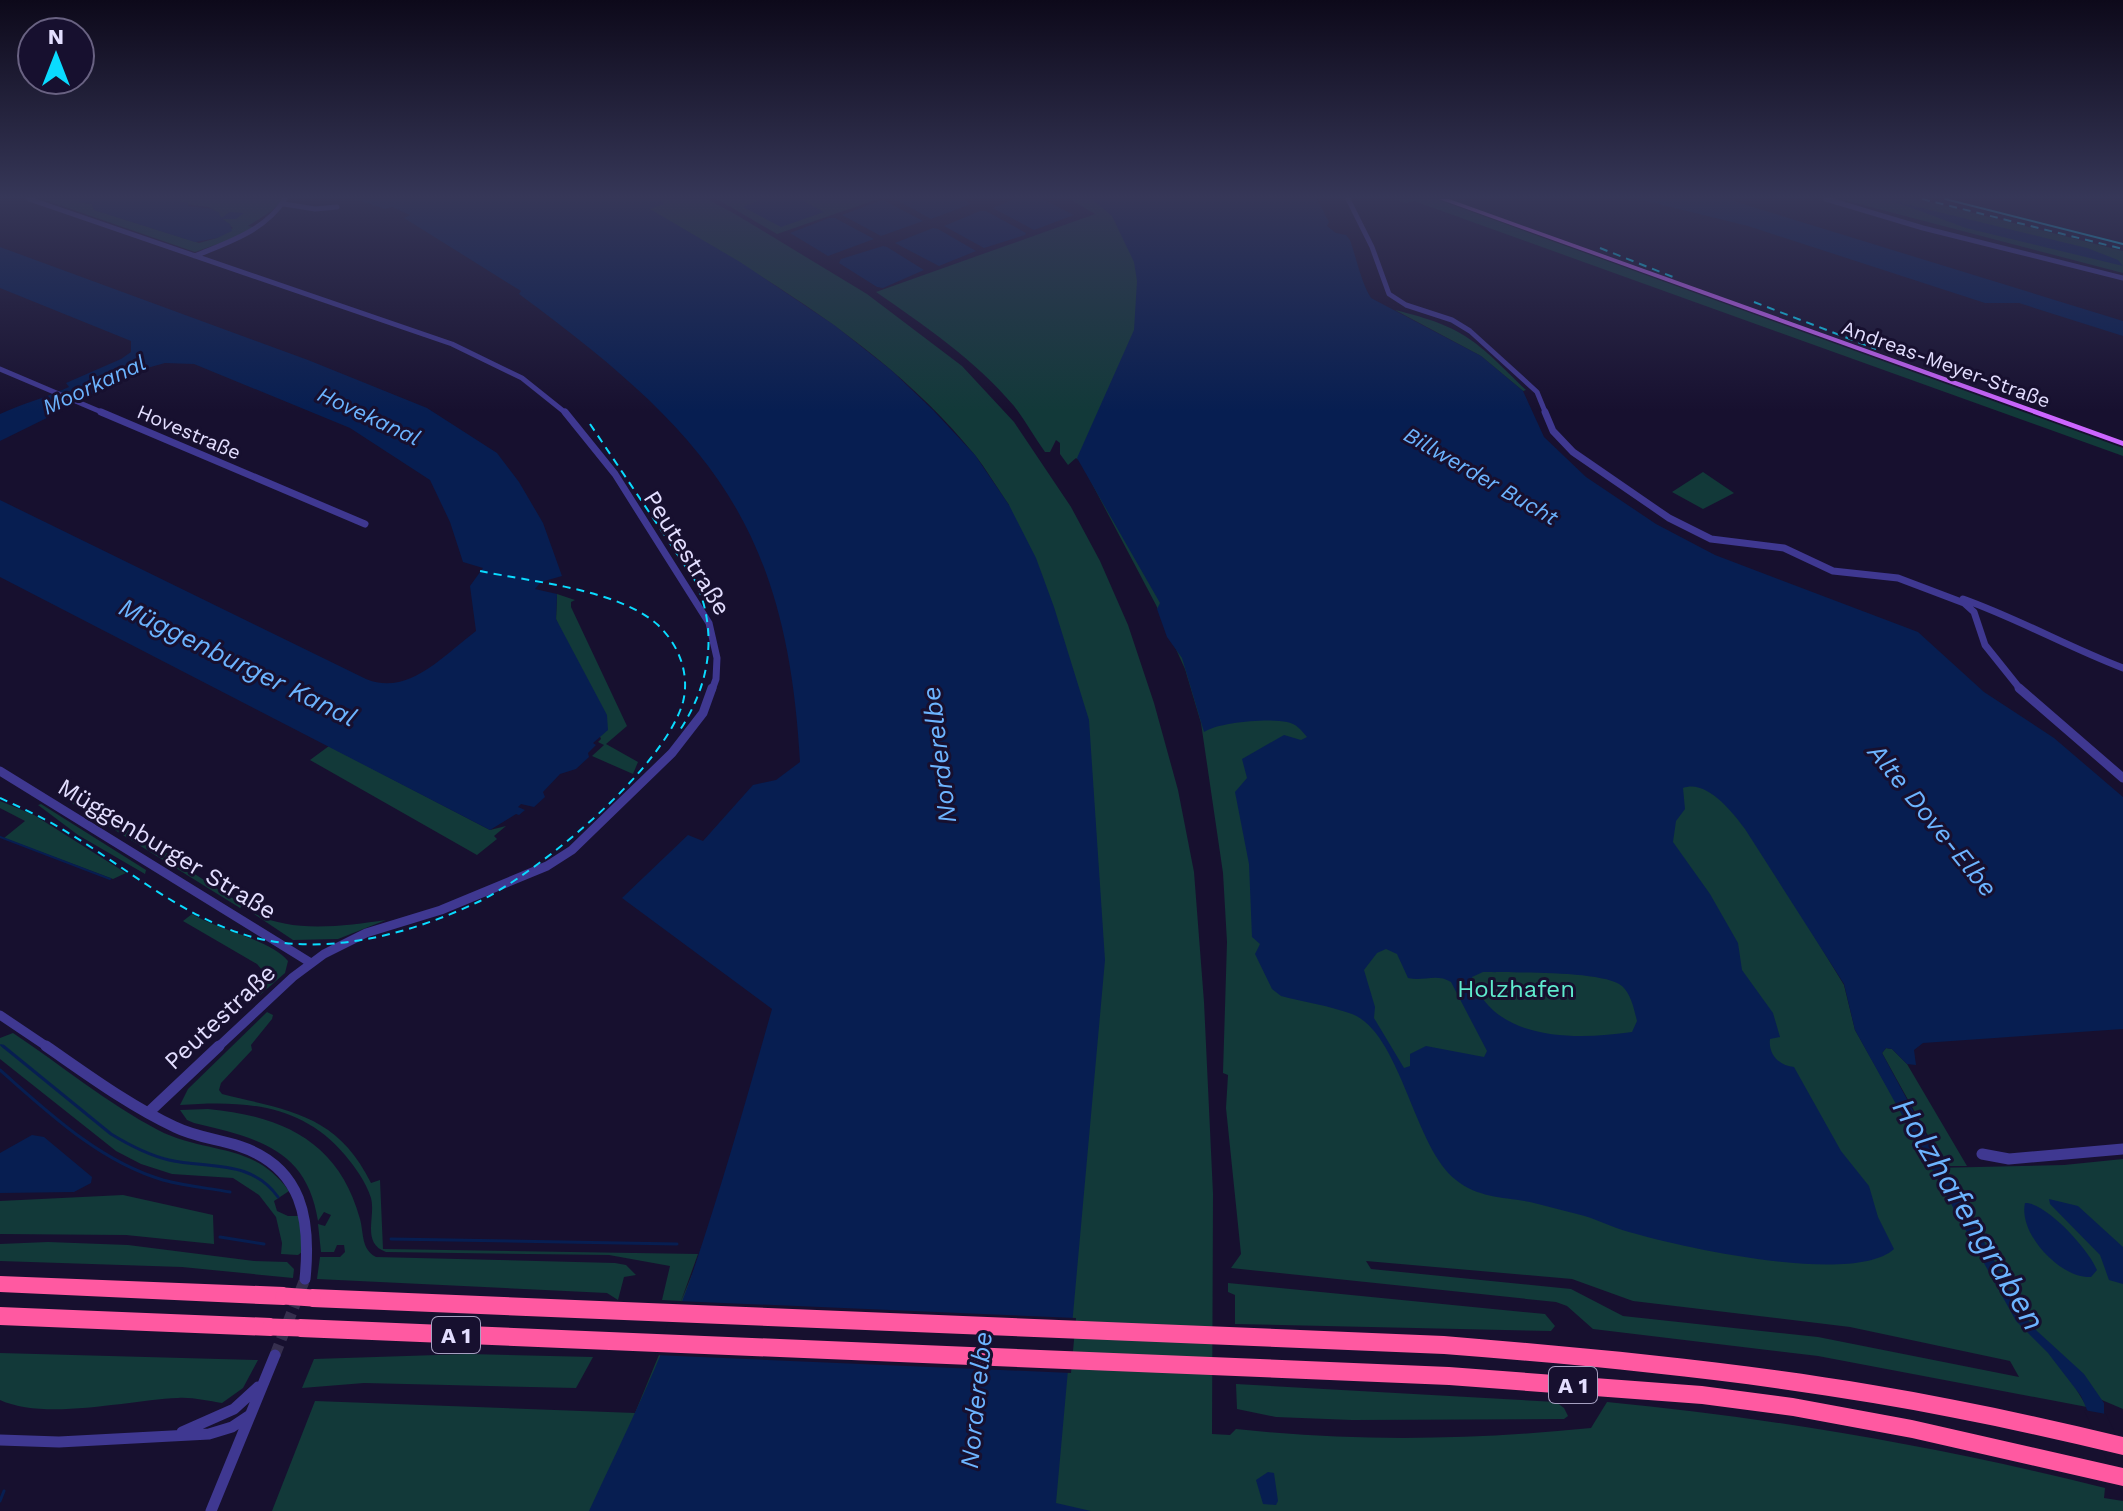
<svg xmlns="http://www.w3.org/2000/svg" width="2123" height="1511" viewBox="0 0 2123 1511" font-family="'Work Sans',sans-serif">
  <rect width="100%" height="100%" fill="#17102f"/>
  <path fill="#123939" fill-rule="evenodd" d="M 42,199 L 80,199 L 80,203 L 92,204 L 94,210 L 199,243 L 217,238 L 233,228 L 209,207 L 175,203 L 181,199 L 282,199 C 273,213 261,217 248,226 L 253,227 L 243,235 L 195,252 Z
    M 658,199 L 707,199 L 735,214 L 867,294 L 962,366 L 1014,422 L 1071,507 L 1100,561 L 1128,625 L 1154,703 L 1178,790 L 1194,872 L 1204,1002 L 1213,1194 L 1212,1434 L 1230,1435 L 1236,1429 C 1355,1442 1472,1440 1591,1428 L 1607,1402 C 1775,1418 1941,1447 2105,1488 L 2104,1498 L 2123,1501 L 2123,1511 L 272,1511 L 315,1401 L 635,1413 L 1009,505 C 997,488 987,470 974,454 C 888,348 765,277 648,209 L 663,203 Z
    M 717,199 L 878,199 L 777,234 Z
    M 1070,199 L 1092,199 L 1107,210 L 1719,781 L 1844,985 L 1855,1030 L 1933,1168 L 2064,1165 L 2123,1159 L 2123,1409 L 2076,1389 L 2087,1407 L 1818,1356 L 1593,1329 L 1567,1306 L 1556,1302 L 1231,1268 L 1241,1254 L 1226,1108 L 1228,1075 L 1223,1073 L 1227,942 L 1223,873 L 1201,723 L 1185,669 L 1156,605 L 1080,461 L 1076,458 L 1068,465 L 1060,454 L 1060,443 L 1056,440 L 1050,452 L 1045,452 C 1034,437 1025,420 1014,406 C 976,361 924,325 876,292 L 1095,214 ZM 1366,1261 L 1572,1279 L 1633,1301 L 1850,1327 L 2010,1361 L 2019,1377 L 1818,1337 L 1623,1316 L 1571,1289 L 1371,1269 Z
    M 1394,199 L 1436,199 L 2123,448 L 2123,456 L 1414,201 L 1406,203 Z
    M 1840,199 L 1919,199 L 2123,251 L 2123,273 Z
    M 1395,310 C 1465,327 1476,341 1526,390 L 1523,391 L 1481,356 Z
    M 1703,472 L 1734,493 L 1703,509 L 1672,492 Z
    M 557,594 L 575,600 L 571,602 L 571,607 L 627,726 L 606,744 L 638,762 L 633,774 L 592,756 L 604,745 L 598,742 L 601,739 L 556,619 Z
    M 329,746 L 490,830 L 506,826 L 494,836 L 497,839 L 477,855 L 310,760 Z
    M 69,794 L 175,858 L 170,863 L 176,862 L 243,905 L 240,908 L 65,799 Z
    M 0,801 L 34,815 L 126,873 L 113,879 L 4,838 L 25,821 L 0,808 Z
    M 41,804 L 146,870 L 145,874 L 78,835 L 38,805 Z
    M 251,912 C 291,934 343,926 386,920 L 338,939 L 293,940 Z
    M 192,914 C 220,931 270,939 288,961 L 285,973 L 260,995 L 257,993 L 262,970 L 257,964 L 183,921 Z
    M 267,1012 L 273,1015 L 272,1019 L 251,1045 L 252,1050 L 221,1083 L 219,1090 L 222,1094 C 290,1111 337,1114 371,1183 L 380,1180 L 383,1249 L 698,1254 L 681,1301 L 662,1300 L 670,1266 L 609,1255 L 386,1252 C 361,1243 376,1217 371,1198 C 366,1182 355,1167 345,1155 C 302,1104 244,1100 180,1105 L 188,1089 Z
    M 13,1033 C 61,1065 107,1103 158,1130 C 206,1155 253,1141 289,1191 L 274,1201 L 277,1211 L 288,1216 L 300,1216 L 302,1252 L 298,1255 L 281,1254 L 282,1243 L 276,1217 L 259,1195 L 233,1178 L 172,1174 L 141,1164 L 116,1151 L 0,1059 L 0,1038 Z
    M 1886,1048 L 1892,1049 L 1907,1064 L 1967,1166 L 1945,1166 L 1882,1053 Z
    M 208,1109 C 283,1116 339,1142 360,1219 C 364,1234 361,1249 376,1257 L 615,1263 L 626,1265 L 636,1275 L 624,1277 L 618,1300 L 607,1293 L 317,1279 L 320,1257 L 340,1257 L 345,1252 L 344,1245 L 337,1245 L 334,1252 L 321,1252 L 318,1224 L 325,1226 L 331,1215 L 324,1212 L 318,1221 C 307,1148 256,1138 194,1123 L 187,1120 L 180,1110 Z
    M 123,1195 L 213,1215 L 214,1244 L 126,1235 L 0,1234 L 0,1201 Z
    M 48,1242 L 128,1245 L 254,1261 L 287,1262 L 294,1269 L 293,1278 L 182,1267 L 0,1261 L 0,1244 Z
    M 1228,1283 L 1545,1314 L 1555,1326 L 1551,1331 L 1235,1324 L 1235,1295 L 1228,1292 Z
    M 0,1353 L 258,1360 L 243,1388 L 222,1403 C 208,1401 192,1397 178,1398 C 128,1400 46,1421 0,1400 Z
    M 468,1354 L 593,1357 L 576,1388 L 364,1383 L 302,1388 L 314,1359 Z
    M 1236,1384 L 1556,1402 L 1564,1408 L 1568,1416 L 1564,1419 L 1352,1420 L 1276,1417 L 1237,1409 Z"/>
  <path fill="#071e51" fill-rule="evenodd" d="M 80,199 L 181,199 L 180,202 L 188,203 L 188,206 L 214,209 L 212,210 L 219,212 L 221,218 L 230,212 L 244,213 L 236,219 L 222,219 L 230,224 L 232,231 L 217,238 L 195,242 L 94,210 L 92,204 L 78,202 Z
    M 355,199 L 658,199 L 664,204 L 650,209 L 740,262 L 834,325 L 891,370 L 933,410 L 975,455 L 1009,505 L 1036,558 L 1054,607 L 1089,720 L 1105,960 L 1056,1503 L 1091,1511 L 589,1511 C 624,1436 661,1361 689,1283 C 720,1193 746,1101 772,1009 L 622,898 L 688,835 L 703,841 L 753,785 L 776,780 L 800,762 C 787,522 706,432 519,294 L 521,291 L 404,218 L 410,215 L 392,207 L 385,209 Z
    M 761,199 L 800,199 L 824,212 L 781,227 L 743,207 Z
    M 895,199 L 963,199 L 971,204 L 931,219 Z
    M 1014,199 L 1042,199 L 1074,215 L 1034,230 L 993,208 Z
    M 1092,199 L 1317,199 L 1329,222 L 1327,226 L 1336,233 L 1346,235 L 1350,240 C 1357,260 1361,282 1371,298 L 1481,356 L 1523,391 L 1544,437 L 1586,477 L 1656,524 L 1715,555 L 1918,632 L 1984,692 L 2054,738 L 2123,797 L 2123,1029 L 1923,1043 L 1914,1050 L 1916,1065 L 1907,1064 L 1892,1049 L 1886,1048 L 1882,1053 L 2022,1312 L 2037,1331 L 2084,1374 L 2104,1403 L 2104,1413 L 2123,1455 L 2123,1492 L 2081,1396 L 2048,1353 L 2016,1321 L 1855,1030 L 1844,984 L 1745,829 C 1732,811 1706,779 1683,788 L 1685,809 L 1676,821 L 1673,842 L 1710,894 L 1738,943 L 1742,970 L 1773,1013 L 1780,1037 L 1770,1039 C 1768,1055 1780,1066 1794,1067 L 1841,1151 L 1869,1186 L 1878,1217 L 1894,1249 C 1854,1286 1680,1247 1629,1232 C 1611,1227 1595,1218 1577,1214 C 1561,1210 1546,1206 1530,1202 C 1504,1197 1478,1198 1456,1180 C 1414,1148 1401,1033 1352,1014 C 1330,1006 1304,1002 1281,996 L 1272,989 L 1255,954 L 1260,944 L 1252,937 L 1249,864 L 1235,792 L 1247,778 L 1242,759 L 1284,735 L 1301,740 L 1307,737 C 1301,730 1297,724 1287,722 C 1269,718 1219,722 1204,732 L 1182,658 L 1167,637 L 1157,609 L 1160,603 L 1077,458 L 1134,330 L 1137,281 L 1134,262 L 1112,216 ZM 1386,949 L 1397,954 L 1408,978 C 1423,982 1436,973 1451,982 L 1487,1051 L 1484,1057 L 1426,1046 L 1410,1054 L 1410,1066 L 1404,1068 L 1374,1018 L 1375,1007 L 1364,970 L 1377,953 ZM 1483,972 C 1511,973 1603,970 1622,986 C 1631,994 1634,1009 1637,1021 L 1632,1032 C 1576,1040 1493,1042 1472,977 Z
    M 1638,199 L 1728,199 L 1753,207 L 2123,321 L 2123,336 L 2019,303 L 1985,303 L 1748,226 Z
    M 879,201 L 885,201 L 923,221 L 881,236 L 842,215 Z
    M 1893,201 L 2087,248 L 2118,260 L 2123,266 L 1966,228 Z
    M 980,211 L 986,211 L 1026,233 L 1025,235 L 984,248 L 944,226 Z
    M 829,218 L 835,218 L 874,239 L 828,256 L 790,233 Z
    M 933,228 L 938,229 L 976,251 L 939,266 L 895,243 Z
    M 883,246 L 887,247 L 924,270 L 883,288 L 877,287 L 839,263 L 841,259 Z
    M 0,247 L 308,360 L 427,408 L 497,453 L 519,482 L 543,523 L 562,576 L 541,582 L 535,589 L 557,594 L 556,619 L 607,715 L 608,730 L 593,743 L 596,745 L 588,753 L 589,757 L 576,769 L 560,774 L 543,792 L 545,797 L 534,807 L 521,804 L 518,807 L 525,810 L 519,815 L 516,814 L 490,830 L 0,577 L 0,500 L 366,679 C 408,697 444,655 476,631 L 470,586 L 483,568 L 463,562 L 450,522 L 430,480 L 350,428 L 194,364 L 165,363 L 147,368 L 94,394 L 84,393 L 58,406 L 61,411 L 0,441 L 0,414 C 23,403 46,398 69,387 L 66,383 L 121,359 L 131,352 L 131,341 L 0,288 Z
    M 32,1135 L 44,1137 L 92,1177 L 91,1183 L 74,1192 L 0,1193 L 0,1153 Z
    M 2049,1199 L 2078,1206 L 2123,1247 L 2123,1284 L 2109,1280 L 2100,1255 L 2050,1204 Z
    M 2025,1203 C 2046,1202 2090,1251 2097,1270 L 2091,1277 C 2061,1279 2018,1234 2025,1203 Z
    M 1268,1472 L 1274,1473 L 1278,1501 L 1276,1505 L 1263,1504 L 1256,1480 Z"/>
  <path fill="#17102f" d="M 677,1301 L 1076,1318 L 1071,1373 L 655,1355 Z
    M 2084,1410 L 2106,1414 L 2123,1450 L 2123,1496 Z"/>
  <g fill="none" stroke-linecap="round" stroke-linejoin="round">
    <path stroke="#071e51" stroke-width="2" d="M 0,837 L 110,879
      M 1,1045 L 5,1048"/>
    <path stroke="#071e51" stroke-width="3" d="M 3,1046 L 111,1134 C 129,1145 148,1155 169,1160 C 209,1169 251,1159 278,1197
      M 0,1070 C 49,1113 99,1161 163,1180 C 185,1186 208,1188 230,1192
      M 220,1237 L 264,1244
      M 391,1239 L 677,1244
      M 0,1501 L 4,1491"/>
    <path stroke="#362f4e" stroke-width="11" stroke-dasharray="11 6" stroke-linecap="butt" d="M 275,1355 L 305,1279"/>
    <path stroke="#3f3891" stroke-width="5" d="M 29,199 L 452,344 L 522,378 L 567,414
      M 1348,199 L 1372,247 L 1389,294 L 1406,305 L 1452,320 L 1470,331 L 1537,392 L 1546,414
      M 1826,199 L 1923,228 L 2123,278
      M 284,204 L 315,209 L 337,207
      M 195,256 C 228,242 265,231 285,199
      M 0,369 L 106,414"/>
    <path stroke="#3f3891" stroke-width="7" d="M 101,412 L 365,524
      M 565,412 L 615,474 L 709,623 L 717,658 L 716,679 L 712,690
      M 1545,412 L 1553,431 L 1573,452 L 1669,518 L 1711,539 L 1784,548 L 1833,571 L 1898,578 L 1964,603 L 1974,612 L 1985,645 L 2021,690
      M 1963,599 C 2019,619 2068,647 2123,668"/>
    <path stroke="#3f3891" stroke-width="9" d="M 2019,688 L 2123,778
      M 0,771 L 311,963
      M 0,1015 L 49,1048
      M 217,1048 L 293,977 L 324,954 L 366,933 L 441,910 L 547,866 L 572,850 L 672,753 L 703,713 L 712,688"/>
    <path stroke="#3f3891" stroke-width="11" d="M 46,1046 C 88,1075 130,1106 175,1127 C 195,1137 218,1139 239,1146 C 303,1167 311,1220 305,1279
      M 149,1112 L 219,1046
      M 1982,1154 L 2009,1159 L 2123,1149
      M 182,1432 L 234,1409 L 258,1387
      M 0,1440 L 59,1442 L 209,1434 L 232,1427 L 250,1415
      M 211,1511 L 275,1355"/>
    <path fill="#cc65ff" fill-rule="evenodd" d="M 1439,199 L 1449,199 L 2123,441 L 2123,446 Z"/>
    <path fill="#ff59a1" fill-rule="evenodd" d="M 0,1276 L 284,1287 L 290,1290 L 293,1296 L 290,1302 L 284,1305 L 0,1292 Z
      M 312,1289 L 1444,1336 C 1587,1348 1731,1361 1873,1385 C 1957,1399 2040,1417 2123,1437 L 2123,1455 C 2040,1435 1957,1417 1873,1403 C 1731,1379 1587,1365 1444,1354 L 312,1307 L 306,1304 L 303,1298 L 306,1292 Z
      M 0,1307 L 271,1318 L 277,1321 L 280,1327 L 277,1333 L 271,1336 L 0,1325 Z
      M 300,1319 L 1449,1367 L 1702,1386 L 1793,1398 L 1912,1420 L 2123,1468 L 2123,1486 L 1912,1438 L 1793,1416 L 1702,1404 L 1449,1385 L 300,1337 L 294,1334 L 291,1328 L 294,1322 Z"/>
    <path stroke="#0adbff" stroke-width="2" d="M 1945,199 L 2123,244"/>
    <path stroke="#0adbff" stroke-width="2" stroke-dasharray="8 6" stroke-linecap="butt" d="M 1922,199 L 2123,249
      M 1600,248 L 1673,277
      M 1754,302 L 1876,349
      M 590,424 L 696,582 C 718,633 710,684 680,730
      M 0,798 C 24,809 48,820 70,834 C 138,875 202,934 284,943 C 349,950 419,930 478,902 C 539,872 664,769 683,702 C 690,674 679,645 658,625 C 618,589 532,582 480,571"/>
    <path stroke="#ff59a1" stroke-width="17" d="M 284,1296 L 312,1298
      M 271,1327 L 300,1328"/>
  </g>
  <linearGradient id="sky" x2="0" y2="1"><stop stop-color="#0d091a"/><stop offset="0.48" stop-color="#363758"/><stop offset="1" stop-color="#363758" stop-opacity="0"/></linearGradient>
  <rect width="2123" height="411" fill="url(#sky)"/>
  <g text-anchor="middle" dominant-baseline="central" stroke-width="6" stroke-linejoin="round" paint-order="stroke">
    <g font-size="20" fill="#e3deff" stroke="#17102f">
      <text transform="translate(1946 364) rotate(20)">Andreas-Meyer-Straße</text>
      <text transform="translate(189 432) rotate(23)">Hovestraße</text>
    </g>
    <g font-size="22" font-style="italic" fill="#6cb4ff" stroke="#17102f">
      <text transform="translate(94 385) rotate(-25)">Moorkanal</text>
      <text transform="translate(369 416) rotate(25)">Hovekanal</text>
      <text transform="translate(1481 476) rotate(30)">Billwerder Bucht</text>
    </g>
    <g fill="#17102f" stroke="#a6a0c1" stroke-width="2">
      <rect x="432" y="1317" width="48" height="36" rx="6"/>
      <rect x="1549" y="1367" width="48" height="36" rx="6"/>
    </g>
    <g font-size="22" font-weight="bold" fill="#e3deff">
      <text x="456" y="1335">A 1</text>
      <text x="1573" y="1385">A 1</text>
    </g>
    <g font-size="24" fill="#e3deff" stroke="#17102f">
      <text transform="translate(687 553) rotate(58)">Peutestraße</text>
      <text transform="translate(167 849) rotate(31)">Müggenburger Straße</text>
      <text transform="translate(220 1017) rotate(-43)">Peutestraße</text>
    </g>
    <g font-size="24" fill="#5feacd" stroke="#17102f">
      <text x="1516" y="989">Holzhafen</text>
    </g>
    <g font-size="26" font-style="italic" fill="#6cb4ff" stroke="#17102f">
      <text transform="translate(238 662) rotate(26)">Müggenburger Kanal</text>
      <text transform="translate(939 755) rotate(-97)">Norderelbe</text>
      <text transform="translate(1933 820) rotate(51)">Alte Dove-Elbe</text>
      <text transform="translate(976 1400) rotate(-84)">Norderelbe</text>
    </g>
    <g font-size="32" font-style="italic" fill="#6cb4ff" stroke="#17102f">
      <text transform="translate(1969 1214) rotate(59)">Holzhafengraben</text>
    </g>
  </g>
  <g transform="translate(56 56)"><circle r="38" fill="#17102f" stroke="#696282" stroke-width="2"/>
  <path d="M0-6L14 30L0 20L-14 30Z" fill="#0adbff"/>
  <text y="-12" font-size="22" font-weight="bold" text-anchor="middle" fill="#e3deff">N</text>
  </g>
</svg>
